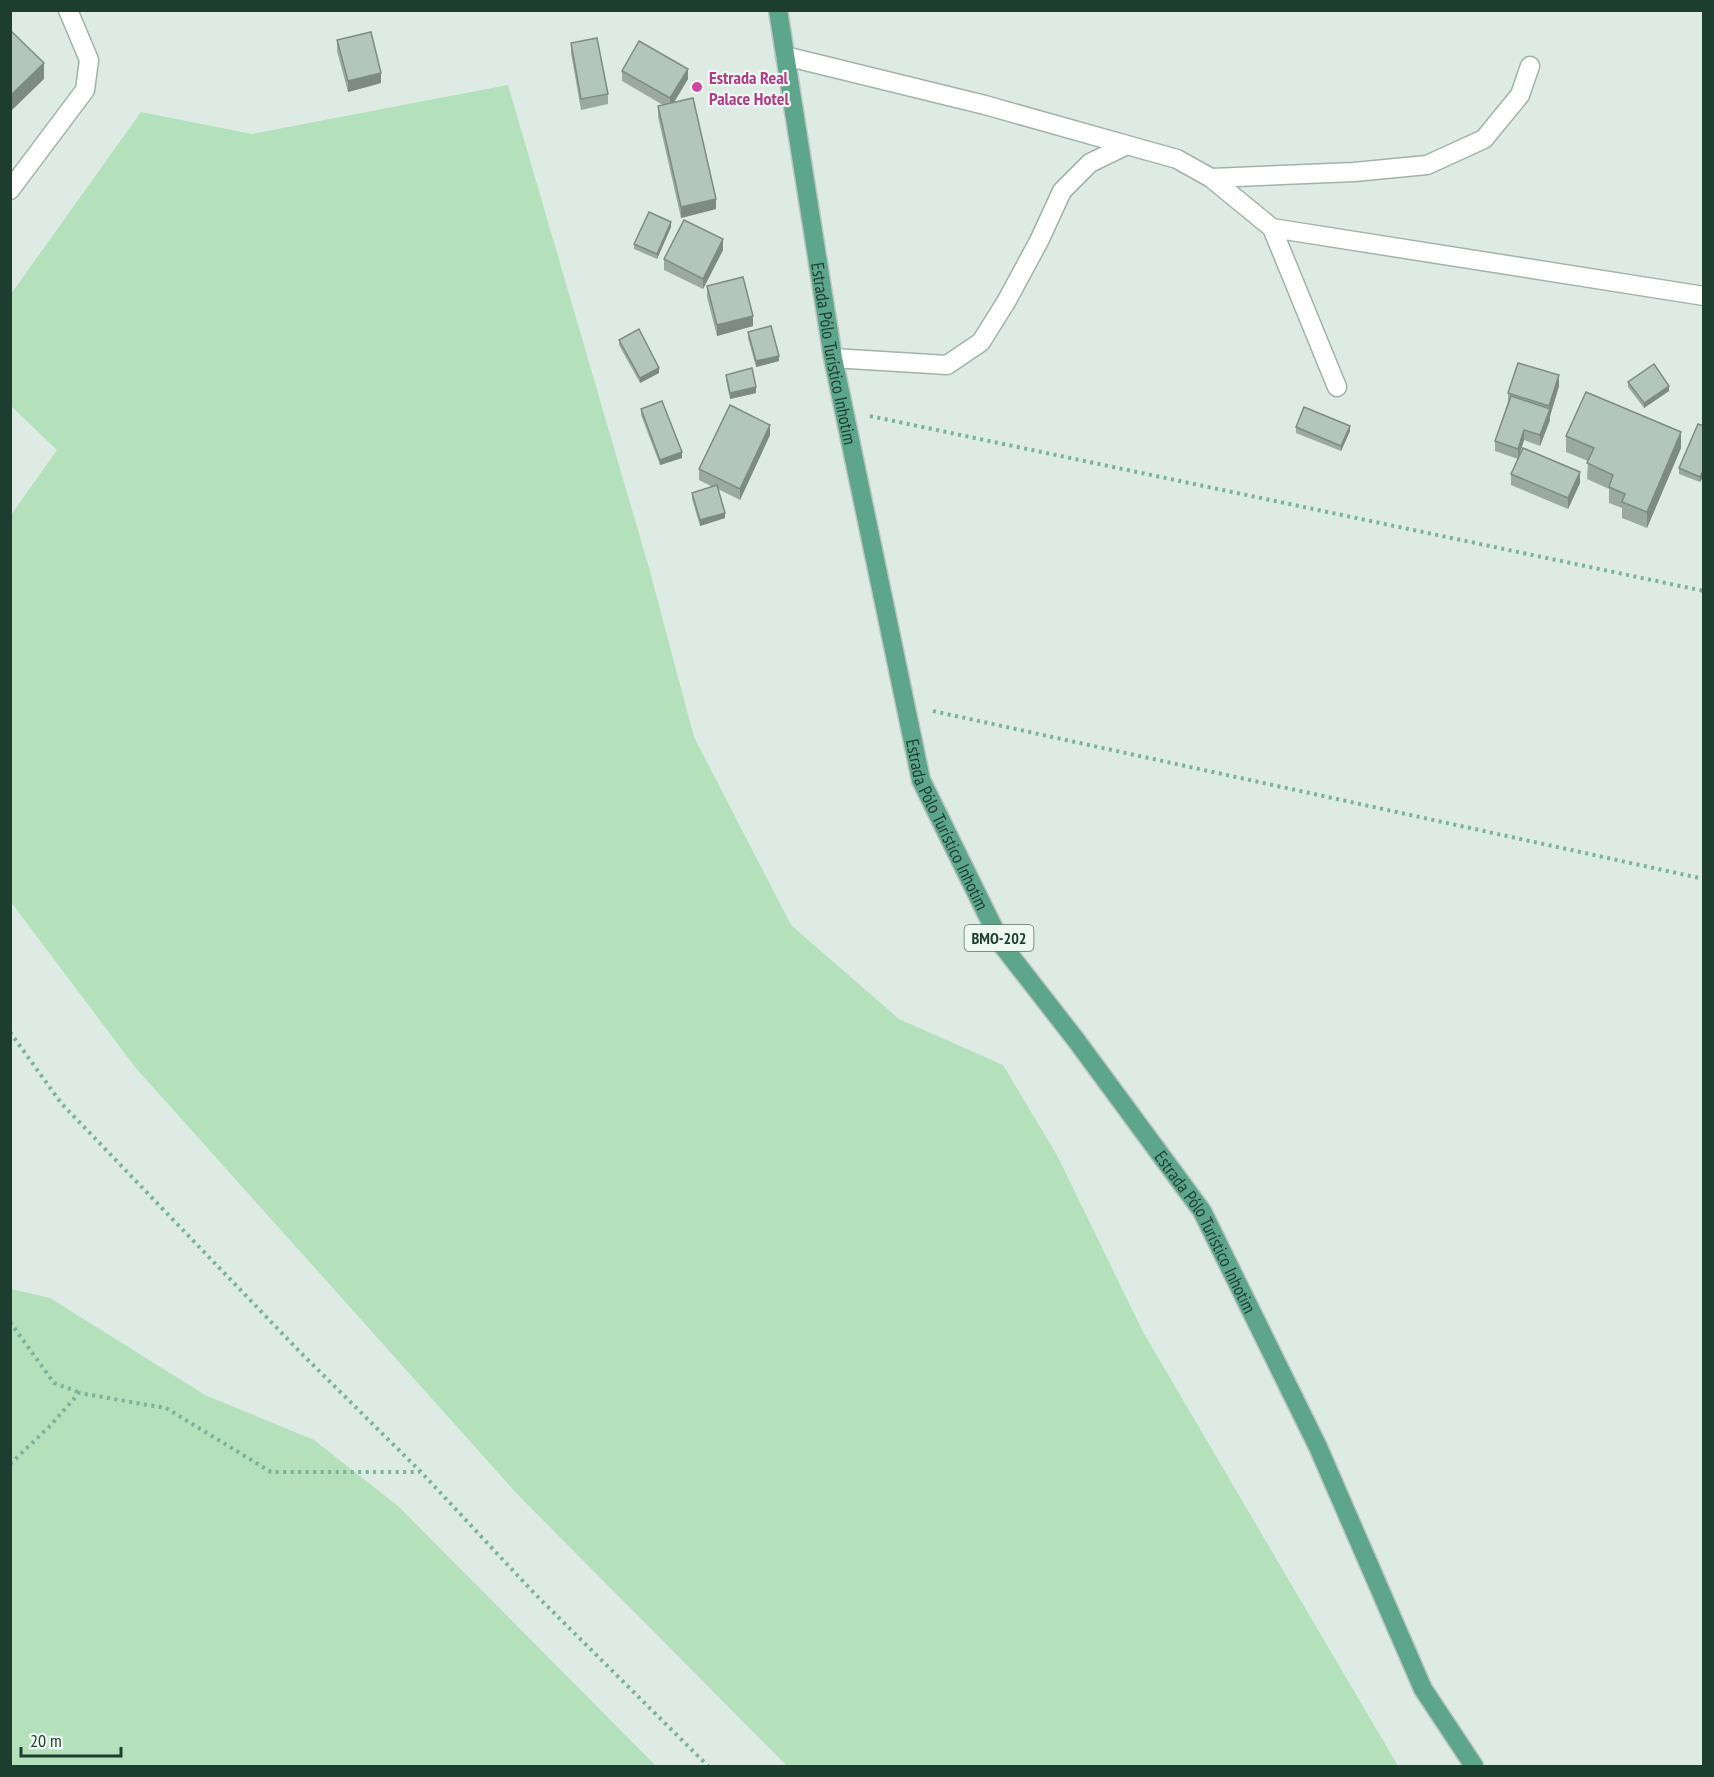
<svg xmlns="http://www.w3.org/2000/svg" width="1714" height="1777" viewBox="0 0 1714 1777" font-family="'PT Sans Narrow',sans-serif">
  <rect width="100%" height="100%" fill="#deebe4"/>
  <path fill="#b4e0bb" d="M 508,85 L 649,568 L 694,737 L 791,925 L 899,1019 L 1003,1065 L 1058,1157 L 1143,1332 L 1398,1766 L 787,1766 L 519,1496 L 135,1067 L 11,902 L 11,515 L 57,450 L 11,406 L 11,294 L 141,112 L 252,134 Z
    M 11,1289 L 50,1298 L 205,1395 L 314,1440 L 398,1506 L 656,1766 L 11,1766 Z"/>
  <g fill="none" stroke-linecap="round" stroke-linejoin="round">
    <defs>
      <path id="service" d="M 785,56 L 985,105 L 1127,145
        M 1211,178 L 1354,172 L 1427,165 L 1484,139 L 1520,95 L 1530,66
        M 1272,228 L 1704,296
        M 833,358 L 947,365 L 981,342 L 1006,302 L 1039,241 L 1062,191 L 1090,163 L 1127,145 L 1177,159 L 1211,178 L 1272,228 L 1337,387"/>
      <path id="minor" d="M 10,190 L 85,90 L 89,60 L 68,10"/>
      <g id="primary">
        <path id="s1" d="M 778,10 L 833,358 L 921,780 L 1002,945 L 1076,1040 L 1202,1211 L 1318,1447 L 1423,1689 L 1474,1766"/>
      </g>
    </defs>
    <use href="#service" stroke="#a0b3ab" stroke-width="21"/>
    <use href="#minor" stroke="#a0b3ab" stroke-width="21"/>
    <use href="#primary" stroke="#bbc5c1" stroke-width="21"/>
    <path stroke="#7ab39c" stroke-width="4" stroke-dasharray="3 4.5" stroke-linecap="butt" d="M 870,416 L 1704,591
      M 933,711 L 1704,879
      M 10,1032 L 61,1103 L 301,1353 L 421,1472 L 533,1592 L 708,1766
      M 10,1322 L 54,1383 L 78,1392
      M 10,1464 L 51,1425 L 79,1393 L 166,1408 L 271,1472 L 420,1472"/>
    <use href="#service" stroke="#fff" stroke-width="18"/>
    <use href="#minor" stroke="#fff" stroke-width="18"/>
    <use href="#primary" stroke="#5da68d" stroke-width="18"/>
  </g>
  <path fill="#9aaaa3" d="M 337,40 L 381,83 L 348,92 L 337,51 Z
    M 571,43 L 608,94 L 608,104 L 581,110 L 571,53 Z
    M 622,71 L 688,79 L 674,102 L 716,209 L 681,218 L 658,117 L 658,106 L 663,105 L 622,81 Z
    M 671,227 L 657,259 L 634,249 L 634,244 Z
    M 723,250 L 703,289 L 664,270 L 664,259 Z
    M 707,286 L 753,326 L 717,336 L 707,297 Z
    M 748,332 L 779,361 L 756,367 L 748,338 Z
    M 619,340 L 659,373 L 640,383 L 619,345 Z
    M 726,375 L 756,393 L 730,399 L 726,380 Z
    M 1628,382 L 1669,391 L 1644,408 L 1628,387 Z
    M 1559,386 L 1550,416 L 1550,420 L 1540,446 L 1524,440 L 1518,459 L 1495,451 L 1495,441 L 1508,402 L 1508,393 Z
    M 641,409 L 682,458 L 660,465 L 641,415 Z
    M 1704,426 L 1704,475 L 1700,482 L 1679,474 L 1679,468 Z
    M 1296,427 L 1350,431 L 1341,451 L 1296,433 Z
    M 770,435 L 740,500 L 718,489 L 725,518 L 700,526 L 692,499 L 692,493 L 713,487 L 699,480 L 699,469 Z
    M 1566,436 L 1681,448 L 1647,528 L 1622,518 L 1622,508 L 1609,503 L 1609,489 L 1587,479 L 1588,461 L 1566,452 Z
    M 1511,474 L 1580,483 L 1568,509 L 1511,485 Z"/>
  <path fill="#7d8b84" d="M 44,63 L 44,79 L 10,112 L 10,96 Z
    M 688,69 L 688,79 L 670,109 L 670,98 Z
    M 381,73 L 381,83 L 348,92 L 348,81 Z
    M 716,199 L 716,209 L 681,218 L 681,207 Z
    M 671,222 L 671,227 L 657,259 L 657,254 Z
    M 723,239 L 723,250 L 703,289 L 703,279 Z
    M 753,316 L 753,326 L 717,336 L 717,325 Z
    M 779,356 L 779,361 L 756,367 L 756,361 Z
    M 659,368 L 659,373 L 640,383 L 640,378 Z
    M 1559,375 L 1559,386 L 1550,416 L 1550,420 L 1540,446 L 1540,435 L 1549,410 L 1549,406 Z
    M 1669,386 L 1669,391 L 1644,408 L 1644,403 Z
    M 756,387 L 756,393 L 730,399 L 730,393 Z
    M 770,425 L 770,435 L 740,500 L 740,489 Z
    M 1350,426 L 1350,431 L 1341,451 L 1341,446 Z
    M 1524,430 L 1524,440 L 1518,459 L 1518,449 Z
    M 1681,432 L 1681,448 L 1647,528 L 1647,512 Z
    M 682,452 L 682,458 L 660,465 L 660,460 Z
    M 1704,469 L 1704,475 L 1700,482 L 1700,477 Z
    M 1580,472 L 1580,483 L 1568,509 L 1568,498 Z
    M 725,513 L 725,518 L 700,526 L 700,520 Z"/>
  <path fill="#b3c6bd" stroke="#7d8b84" stroke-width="1.5" d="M 10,30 L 44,63 L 10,96 Z
    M 371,32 L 381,73 L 348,81 L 337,40 Z
    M 597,38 L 608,94 L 581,99 L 571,43 Z
    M 639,41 L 688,69 L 670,98 L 622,71 Z
    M 693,98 L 716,199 L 681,207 L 658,106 Z
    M 649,212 L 671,222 L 657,254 L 634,244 Z
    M 684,220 L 723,239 L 703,279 L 664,259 Z
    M 743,277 L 753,316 L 717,325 L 707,286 Z
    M 771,326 L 779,356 L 756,361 L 748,332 Z
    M 639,329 L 659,368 L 640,378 L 619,340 Z
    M 1518,363 L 1559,375 L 1549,406 L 1508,393 Z
    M 1654,364 L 1669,386 L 1644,403 L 1628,382 Z
    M 752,368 L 756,387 L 730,393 L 726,375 Z
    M 1586,392 L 1681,432 L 1647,512 L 1622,502 L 1625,494 L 1609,487 L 1613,475 L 1587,463 L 1594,448 L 1566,436 Z
    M 1511,396 L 1550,409 L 1540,435 L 1524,430 L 1518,449 L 1495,441 Z
    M 662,401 L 682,452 L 660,460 L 641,409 Z
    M 730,405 L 770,425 L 740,489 L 699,469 Z
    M 1304,407 L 1350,426 L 1341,446 L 1296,427 Z
    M 1698,424 L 1704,426 L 1704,469 L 1700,477 L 1679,468 Z
    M 1523,448 L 1580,472 L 1568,498 L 1511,474 Z
    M 717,485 L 725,513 L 700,520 L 692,493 Z"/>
  <circle fill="#d1479c" stroke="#eef8f2" stroke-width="2" cx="697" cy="87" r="6"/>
  <g text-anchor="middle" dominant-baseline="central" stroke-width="4.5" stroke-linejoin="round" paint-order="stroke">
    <rect fill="#eef8f2" stroke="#5c756b" stroke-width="1.5" x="964.5" y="925" width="69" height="26" rx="4.5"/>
    <g font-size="16" font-weight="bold" fill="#1d3d31">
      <text x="999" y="938">BMO-202</text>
    </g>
    <g font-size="18" font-weight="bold" fill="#b23c85" stroke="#eef8f2" text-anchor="start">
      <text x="709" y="77">Estrada Real<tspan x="709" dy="21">Palace Hotel</tspan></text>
    </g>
    <g font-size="18" fill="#1d3d31" stroke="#eef8f2">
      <text stroke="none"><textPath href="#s1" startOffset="348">Estrada Pólo Turístico Inhotim</textPath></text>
      <text stroke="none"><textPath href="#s1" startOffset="834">Estrada Pólo Turístico Inhotim</textPath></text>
      <text stroke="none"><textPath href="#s1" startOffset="1320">Estrada Pólo Turístico Inhotim</textPath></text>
    </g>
  </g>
  <rect width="1714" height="1777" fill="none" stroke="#1d3d31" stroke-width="24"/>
  <path d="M21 1747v9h100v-9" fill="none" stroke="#1d3d31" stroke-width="3"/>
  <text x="30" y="1747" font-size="18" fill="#1d3d31" stroke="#eef8f2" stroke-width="4.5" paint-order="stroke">20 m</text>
</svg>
